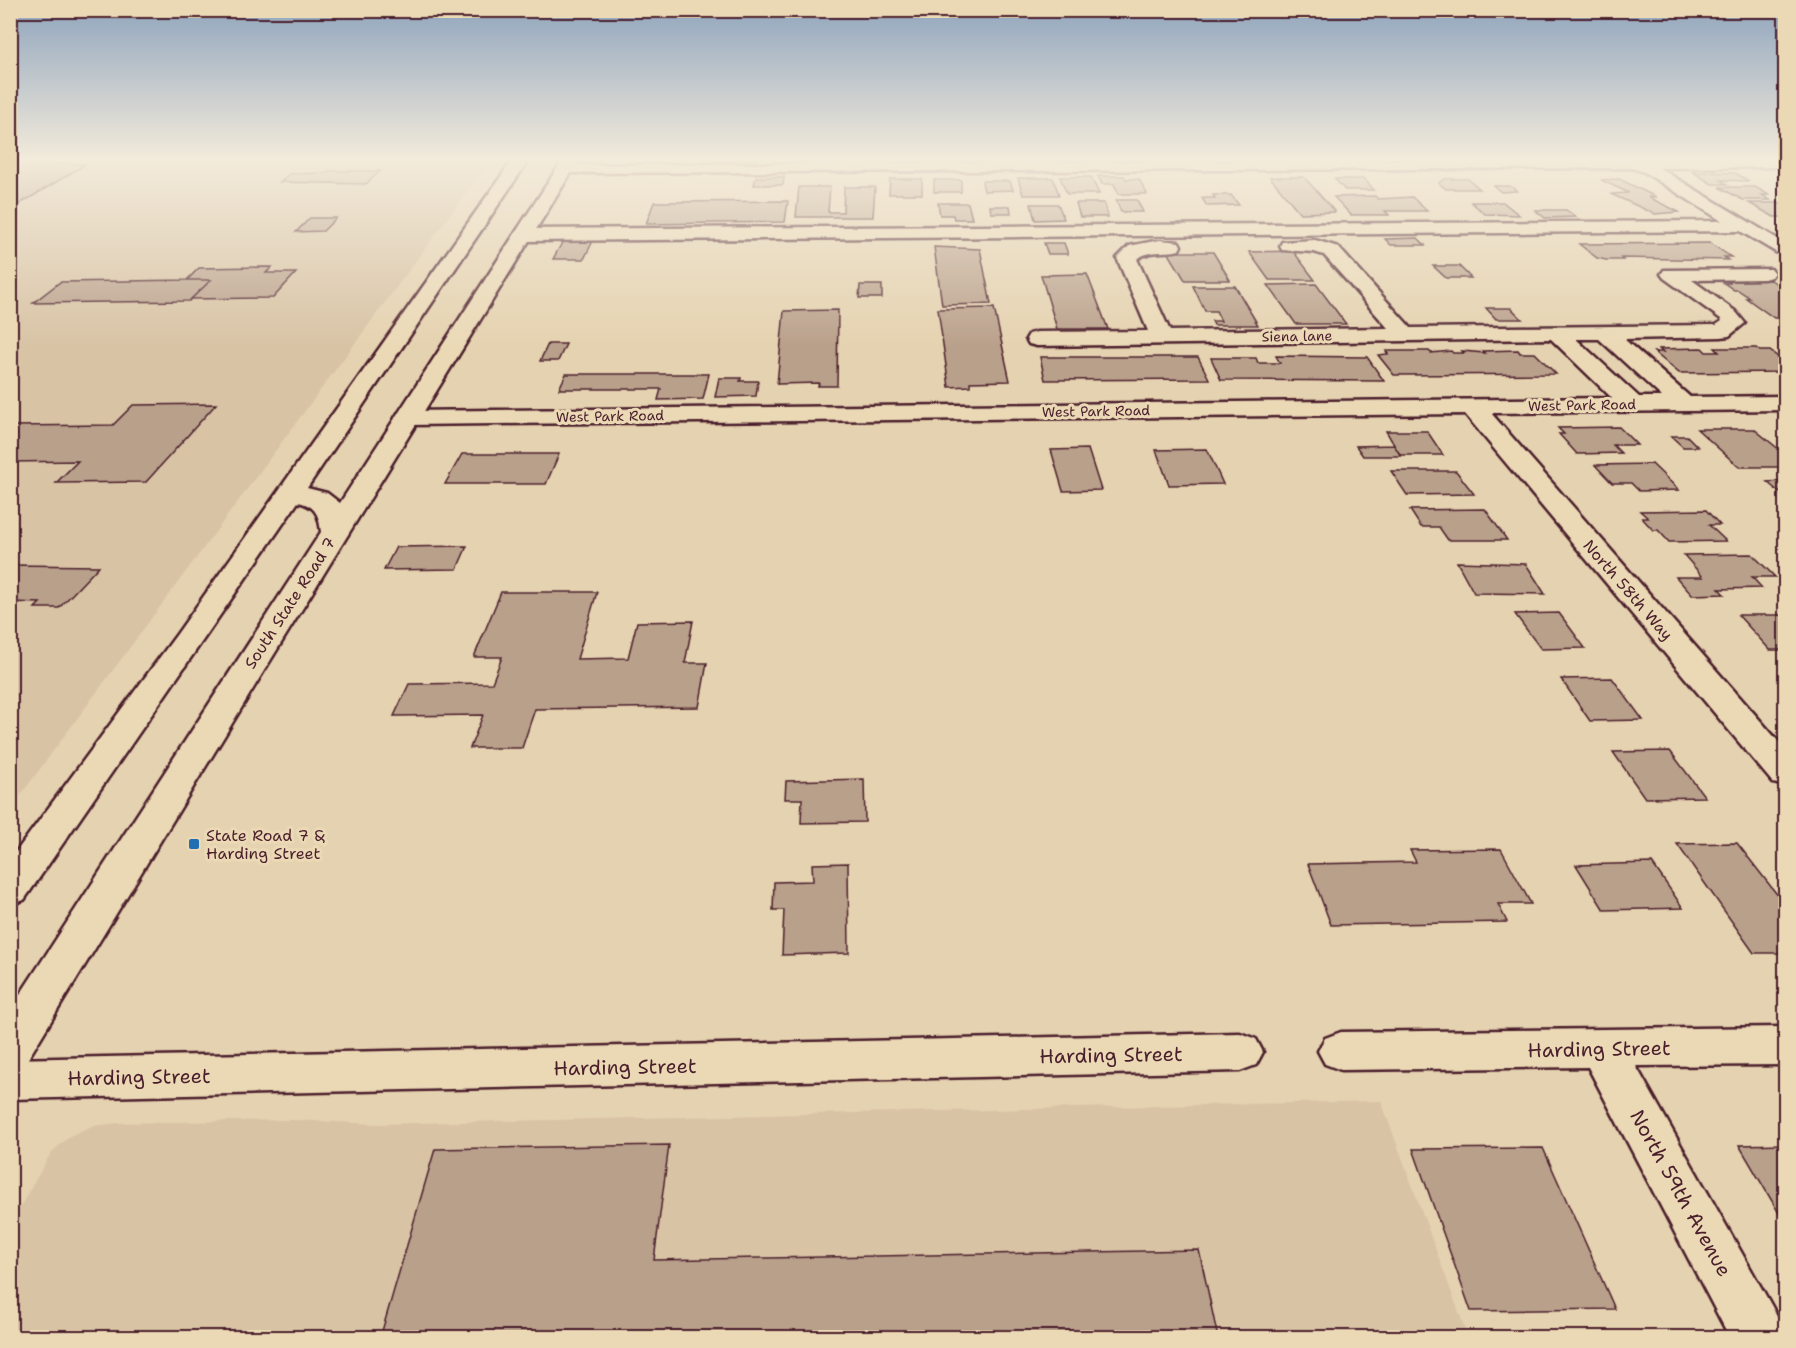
<svg xmlns="http://www.w3.org/2000/svg" width="1796" height="1348" viewBox="0 0 1796 1348" font-family="'Shantell Sans',sans-serif">
  <rect width="100%" height="100%" fill="#e5d2b0"/>
  <filter id="ink" filterUnits="userSpaceOnUse"><feTurbulence type="fractalNoise" baseFrequency=".0167" numOctaves="2"/><feDisplacementMap in="SourceGraphic" scale="12" xChannelSelector="R" yChannelSelector="G"/><feConvolveMatrix kernelMatrix="1 2 1 2 8 2 1 2 1" color-interpolation-filters="sRGB"/></filter>
  <g filter="url(#ink)">
    <path fill="#d8c3a5" d="M 11,158 L 492,158 L 11,808 Z
      M 1381,1101 L 1468,1337 L 11,1338 L 11,1223 L 51,1153 L 70,1136 L 92,1126 L 119,1123 L 291,1120 L 378,1124 Z"/>
    <path fill="#b9a08b" stroke="#4a1f2b" stroke-width="1.5" d="M 705,158 L 759,158 L 757,161 L 704,161 Z
      M 17,164 L 86,164 L 10,210 L 10,168 Z
      M 328,171 L 380,171 L 366,184 L 280,182 L 289,174 L 326,173 Z
      M 1693,172 L 1735,173 L 1749,181 L 1721,180 L 1727,184 L 1712,184 Z
      M 1098,176 L 1124,176 L 1126,179 L 1139,179 L 1147,194 L 1119,194 L 1114,184 L 1102,184 Z
      M 756,177 L 784,177 L 783,185 L 754,185 Z
      M 1060,177 L 1091,177 L 1099,194 L 1067,194 Z
      M 1270,177 L 1304,177 L 1335,212 L 1300,213 Z
      M 1018,178 L 1053,178 L 1059,195 L 1023,195 Z
      M 890,179 L 922,179 L 922,194 L 889,194 Z
      M 1335,179 L 1364,179 L 1374,190 L 1345,190 Z
      M 1444,179 L 1468,179 L 1480,189 L 1446,189 L 1439,183 Z
      M 1619,179 L 1656,197 L 1648,197 L 1679,212 L 1655,214 L 1611,194 L 1629,193 L 1601,180 Z
      M 934,180 L 961,180 L 961,192 L 934,192 Z
      M 982,181 L 1010,181 L 1013,190 L 984,191 Z
      M 1494,186 L 1510,186 L 1517,191 L 1501,192 Z
      M 799,187 L 830,187 L 828,212 L 843,212 L 844,187 L 875,187 L 873,217 L 796,217 Z
      M 1719,187 L 1755,187 L 1769,195 L 1762,195 L 1770,200 L 1743,200 Z
      M 1213,195 L 1231,195 L 1239,205 L 1207,206 L 1202,198 L 1215,198 Z
      M 1375,196 L 1378,199 L 1412,197 L 1427,211 L 1385,211 L 1389,215 L 1351,215 L 1334,197 Z
      M 1116,200 L 1137,200 L 1143,212 L 1121,212 Z
      M 788,201 L 785,222 L 646,224 L 654,202 Z
      M 1471,202 L 1503,202 L 1519,215 L 1485,214 Z
      M 938,203 L 968,203 L 972,219 L 954,219 L 953,215 L 940,215 Z
      M 1076,203 L 1104,203 L 1108,217 L 1080,217 Z
      M 1749,203 L 1778,203 L 1786,206 L 1786,217 L 1774,217 Z
      M 1031,204 L 1058,204 L 1064,219 L 1035,220 Z
      M 990,206 L 1010,206 L 1011,213 L 991,213 Z
      M 1535,210 L 1566,210 L 1576,217 L 1545,218 Z
      M 310,218 L 336,218 L 323,231 L 296,232 Z
      M 1418,238 L 1425,245 L 1391,245 L 1385,239 Z
      M 563,241 L 593,241 L 584,259 L 553,259 Z
      M 1044,243 L 1064,243 L 1068,254 L 1048,254 Z
      M 1710,243 L 1731,257 L 1724,257 L 1728,260 L 1621,258 L 1623,260 L 1606,260 L 1597,258 L 1579,244 Z
      M 934,247 L 980,249 L 991,304 L 942,305 Z
      M 1293,251 L 1315,280 L 1269,280 L 1249,252 Z
      M 1168,252 L 1213,252 L 1230,280 L 1185,280 Z
      M 1433,266 L 1459,266 L 1471,278 L 1446,278 Z
      M 272,267 L 266,273 L 296,273 L 273,298 L 191,299 L 211,280 L 187,280 L 199,268 Z
      M 1087,274 L 1108,329 L 1057,329 L 1041,275 Z
      M 187,280 L 211,280 L 189,301 L 33,303 L 60,282 Z
      M 1771,280 L 1786,290 L 1786,322 L 1780,318 L 1774,318 L 1746,298 L 1750,298 L 1738,290 L 1734,290 L 1724,283 L 1731,283 L 1727,281 Z
      M 1316,284 L 1346,324 L 1296,324 L 1268,285 Z
      M 860,285 L 882,285 L 882,298 L 859,298 Z
      M 1193,286 L 1235,286 L 1258,325 L 1214,325 L 1212,321 L 1221,321 L 1216,311 L 1205,311 Z
      M 994,308 L 1010,381 L 970,382 L 970,386 L 949,387 L 938,309 Z
      M 1486,308 L 1511,308 L 1522,319 L 1496,319 Z
      M 838,310 L 837,386 L 818,386 L 819,383 L 777,384 L 784,311 Z
      M 548,344 L 566,344 L 558,361 L 540,361 Z
      M 1702,348 L 1706,352 L 1719,352 L 1715,348 L 1756,348 L 1760,351 L 1770,351 L 1786,363 L 1786,372 L 1679,373 L 1654,352 L 1663,352 L 1659,349 Z
      M 1518,350 L 1520,353 L 1535,353 L 1556,374 L 1394,375 L 1378,355 L 1388,354 L 1386,351 L 1429,351 L 1431,353 L 1451,351 L 1453,353 L 1464,353 L 1462,351 L 1485,353 L 1483,351 Z
      M 1276,356 L 1367,357 L 1384,381 L 1221,380 L 1211,358 L 1256,358 L 1258,363 L 1280,363 Z
      M 1040,357 L 1198,357 L 1209,379 L 1045,380 Z
      M 566,374 L 709,374 L 703,399 L 658,400 L 661,389 L 559,389 Z
      M 719,378 L 741,378 L 740,381 L 758,381 L 756,396 L 715,397 Z
      M 216,404 L 146,482 L 56,483 L 78,461 L 10,462 L 10,426 L 113,425 L 133,405 Z
      M 1619,427 L 1637,445 L 1613,445 L 1621,453 L 1577,454 L 1559,434 L 1564,434 L 1558,428 Z
      M 1697,429 L 1754,429 L 1786,455 L 1786,467 L 1739,467 Z
      M 1386,431 L 1427,431 L 1443,455 L 1400,455 Z
      M 1671,436 L 1687,436 L 1698,447 L 1683,447 Z
      M 1394,445 L 1401,456 L 1363,456 L 1356,446 Z
      M 1088,449 L 1101,490 L 1063,491 L 1051,450 Z
      M 1207,449 L 1223,484 L 1169,485 L 1156,450 Z
      M 462,454 L 559,454 L 546,484 L 445,484 Z
      M 1652,464 L 1679,490 L 1639,491 L 1631,483 L 1612,483 L 1595,465 Z
      M 1391,471 L 1456,471 L 1474,494 L 1407,495 Z
      M 1786,481 L 1786,498 L 1767,482 Z
      M 1485,509 L 1507,540 L 1448,540 L 1439,527 L 1421,527 L 1410,510 Z
      M 1706,510 L 1720,525 L 1709,525 L 1726,541 L 1669,542 L 1658,530 L 1653,530 L 1642,518 L 1648,518 L 1640,511 Z
      M 467,546 L 457,569 L 384,570 L 396,547 Z
      M 1752,554 L 1775,577 L 1752,577 L 1762,588 L 1719,589 L 1724,594 L 1692,595 L 1676,577 L 1703,577 L 1684,555 Z
      M 1457,562 L 1526,564 L 1545,594 L 1474,593 Z
      M 10,565 L 99,566 L 59,608 L 35,608 L 40,603 L 10,602 Z
      M 501,592 L 597,592 L 577,659 L 628,658 L 637,622 L 693,621 L 685,663 L 707,663 L 699,707 L 535,709 L 522,748 L 470,748 L 483,715 L 394,716 L 409,684 L 492,683 L 502,657 L 474,657 Z
      M 1559,613 L 1585,648 L 1541,649 L 1515,614 Z
      M 1738,615 L 1786,615 L 1786,650 L 1770,650 Z
      M 1612,678 L 1643,720 L 1590,721 L 1561,679 Z
      M 1670,751 L 1705,797 L 1645,798 L 1613,752 Z
      M 864,779 L 865,822 L 801,823 L 802,799 L 785,799 L 786,781 Z
      M 1737,843 L 1786,906 L 1786,953 L 1754,953 L 1677,844 Z
      M 1501,849 L 1531,904 L 1498,904 L 1507,922 L 1331,925 L 1308,864 L 1416,862 L 1410,850 Z
      M 848,863 L 849,953 L 782,955 L 784,910 L 773,910 L 774,882 L 813,881 L 812,864 Z
      M 1652,863 L 1683,908 L 1604,910 L 1576,865 Z
      M 1786,1144 L 1786,1225 L 1739,1145 Z
      M 669,1145 L 654,1260 L 1199,1250 L 1218,1338 L 380,1338 L 435,1149 Z
      M 1543,1148 L 1615,1309 L 1471,1311 L 1413,1149 Z"/>
    <g fill="none" stroke-linecap="round" stroke-linejoin="round">
      <defs>
        <path id="minor" d="M 1786,158 L 1786,167 L 1659,168 L 1786,244 L 1786,258 L 1740,231 L 524,241 L 517,239 L 515,235 L 517,231 L 524,229 L 1722,221 L 1644,172 L 1632,168 L 559,173 L 557,170 L 565,165 Z
          M 1160,240 L 1179,242 L 1181,246 L 1179,250 C 1164,254 1150,249 1137,259 L 1170,331 L 1388,328 L 1324,255 L 1314,252 L 1282,250 L 1280,246 L 1282,242 L 1315,240 L 1338,247 L 1411,328 L 1716,325 L 1722,321 L 1721,319 L 1664,278 L 1661,274 L 1664,270 L 1771,269 L 1774,273 L 1771,277 L 1764,279 L 1692,280 L 1735,311 L 1745,323 L 1729,336 L 1721,337 L 1624,339 L 1690,397 L 1786,396 L 1786,410 L 1491,413 L 1786,750 L 1786,786 L 1773,783 L 1465,414 L 407,425 L 398,423 L 395,418 L 398,413 L 407,411 L 1612,398 L 1551,339 L 1037,346 L 1029,344 L 1026,339 L 1029,334 L 1037,332 L 1148,331 L 1117,258 L 1129,246 ZM 1576,339 L 1599,339 L 1662,397 L 1639,397 Z
          M 1786,1027 L 1786,1065 L 1636,1066 L 1779,1319 L 1786,1338 L 1730,1338 L 1588,1067 L 1341,1070 L 1325,1064 L 1318,1051 L 1325,1038 L 1341,1032 Z
          M 1240,1033 L 1256,1039 L 1263,1052 L 1256,1065 L 1240,1071 L 10,1099 L 10,1059 Z"/>
        <path id="major" d="M 514,158 L 530,158 L 307,488 L 327,493 L 340,503 L 564,158 L 580,158 L 259,679 L 26,1062 L 10,1068 L 10,1010 L 321,532 C 319,515 316,506 298,502 L 24,900 L 10,905 L 10,860 L 177,634 Z"/>
      </defs>
      <use href="#minor" stroke="#4a1f2b" stroke-width="5"/>
      <use href="#major" stroke="#4a1f2b" stroke-width="5"/>
      <use href="#minor" fill="#ebd9b6" fill-rule="evenodd"/>
      <use href="#major" fill="#ebd9b6" fill-rule="evenodd"/>
    </g>
  </g>
  <linearGradient id="sky" x2="0" y2="1"><stop stop-color="#8fa4bd"/><stop offset="0.46" stop-color="#f3ebdb"/><stop offset="1" stop-color="#f3ebdb" stop-opacity="0"/></linearGradient>
  <rect width="1796" height="346" fill="url(#sky)"/>
  <rect fill="#1f6fb2" stroke="#ebd9b6" stroke-width="2" x="188" y="838" width="12" height="12" rx="3"/>
  <g text-anchor="middle" dominant-baseline="central" stroke-width="6" stroke-linejoin="round" paint-order="stroke">
    <g font-size="14" fill="#4a1f2b" stroke="#ebd9b6">
      <text transform="translate(1297 336) rotate(-1)">Siena lane</text>
      <text transform="translate(1582 405) rotate(-1)">West Park Road</text>
      <text transform="translate(1096 411) rotate(-1)">West Park Road</text>
      <text transform="translate(610 416) rotate(-1)">West Park Road</text>
    </g>
    <g font-size="16" fill="#4a1f2b" stroke="#ebd9b6">
      <text transform="translate(1628 590) rotate(49)">North 58th Way</text>
      <text transform="translate(290 603) rotate(-57)">South State Road 7</text>
    </g>
    <g font-size="16" fill="#4a1f2b" stroke="#ebd9b6" text-anchor="start">
      <text x="206" y="835">State Road 7 &amp;<tspan x="206" dy="18">Harding Street</tspan></text>
    </g>
    <g font-size="20" fill="#4a1f2b" stroke="#ebd9b6">
      <text transform="translate(1599 1049) rotate(-1)">Harding Street</text>
      <text transform="translate(1111 1055) rotate(-1)">Harding Street</text>
      <text transform="translate(625 1067) rotate(-1)">Harding Street</text>
      <text transform="translate(139 1077) rotate(-1)">Harding Street</text>
      <text transform="translate(1681 1193) rotate(61)">North 59th Avenue</text>
    </g>
  </g>
  <rect width="1796" height="1348" fill="none" stroke="#ebd9b6" stroke-width="36"/>
  <rect x="18" y="18" width="1760" height="1312" fill="none" stroke="#4a1f2b" stroke-width="2" filter="url(#ink)"/>
</svg>
